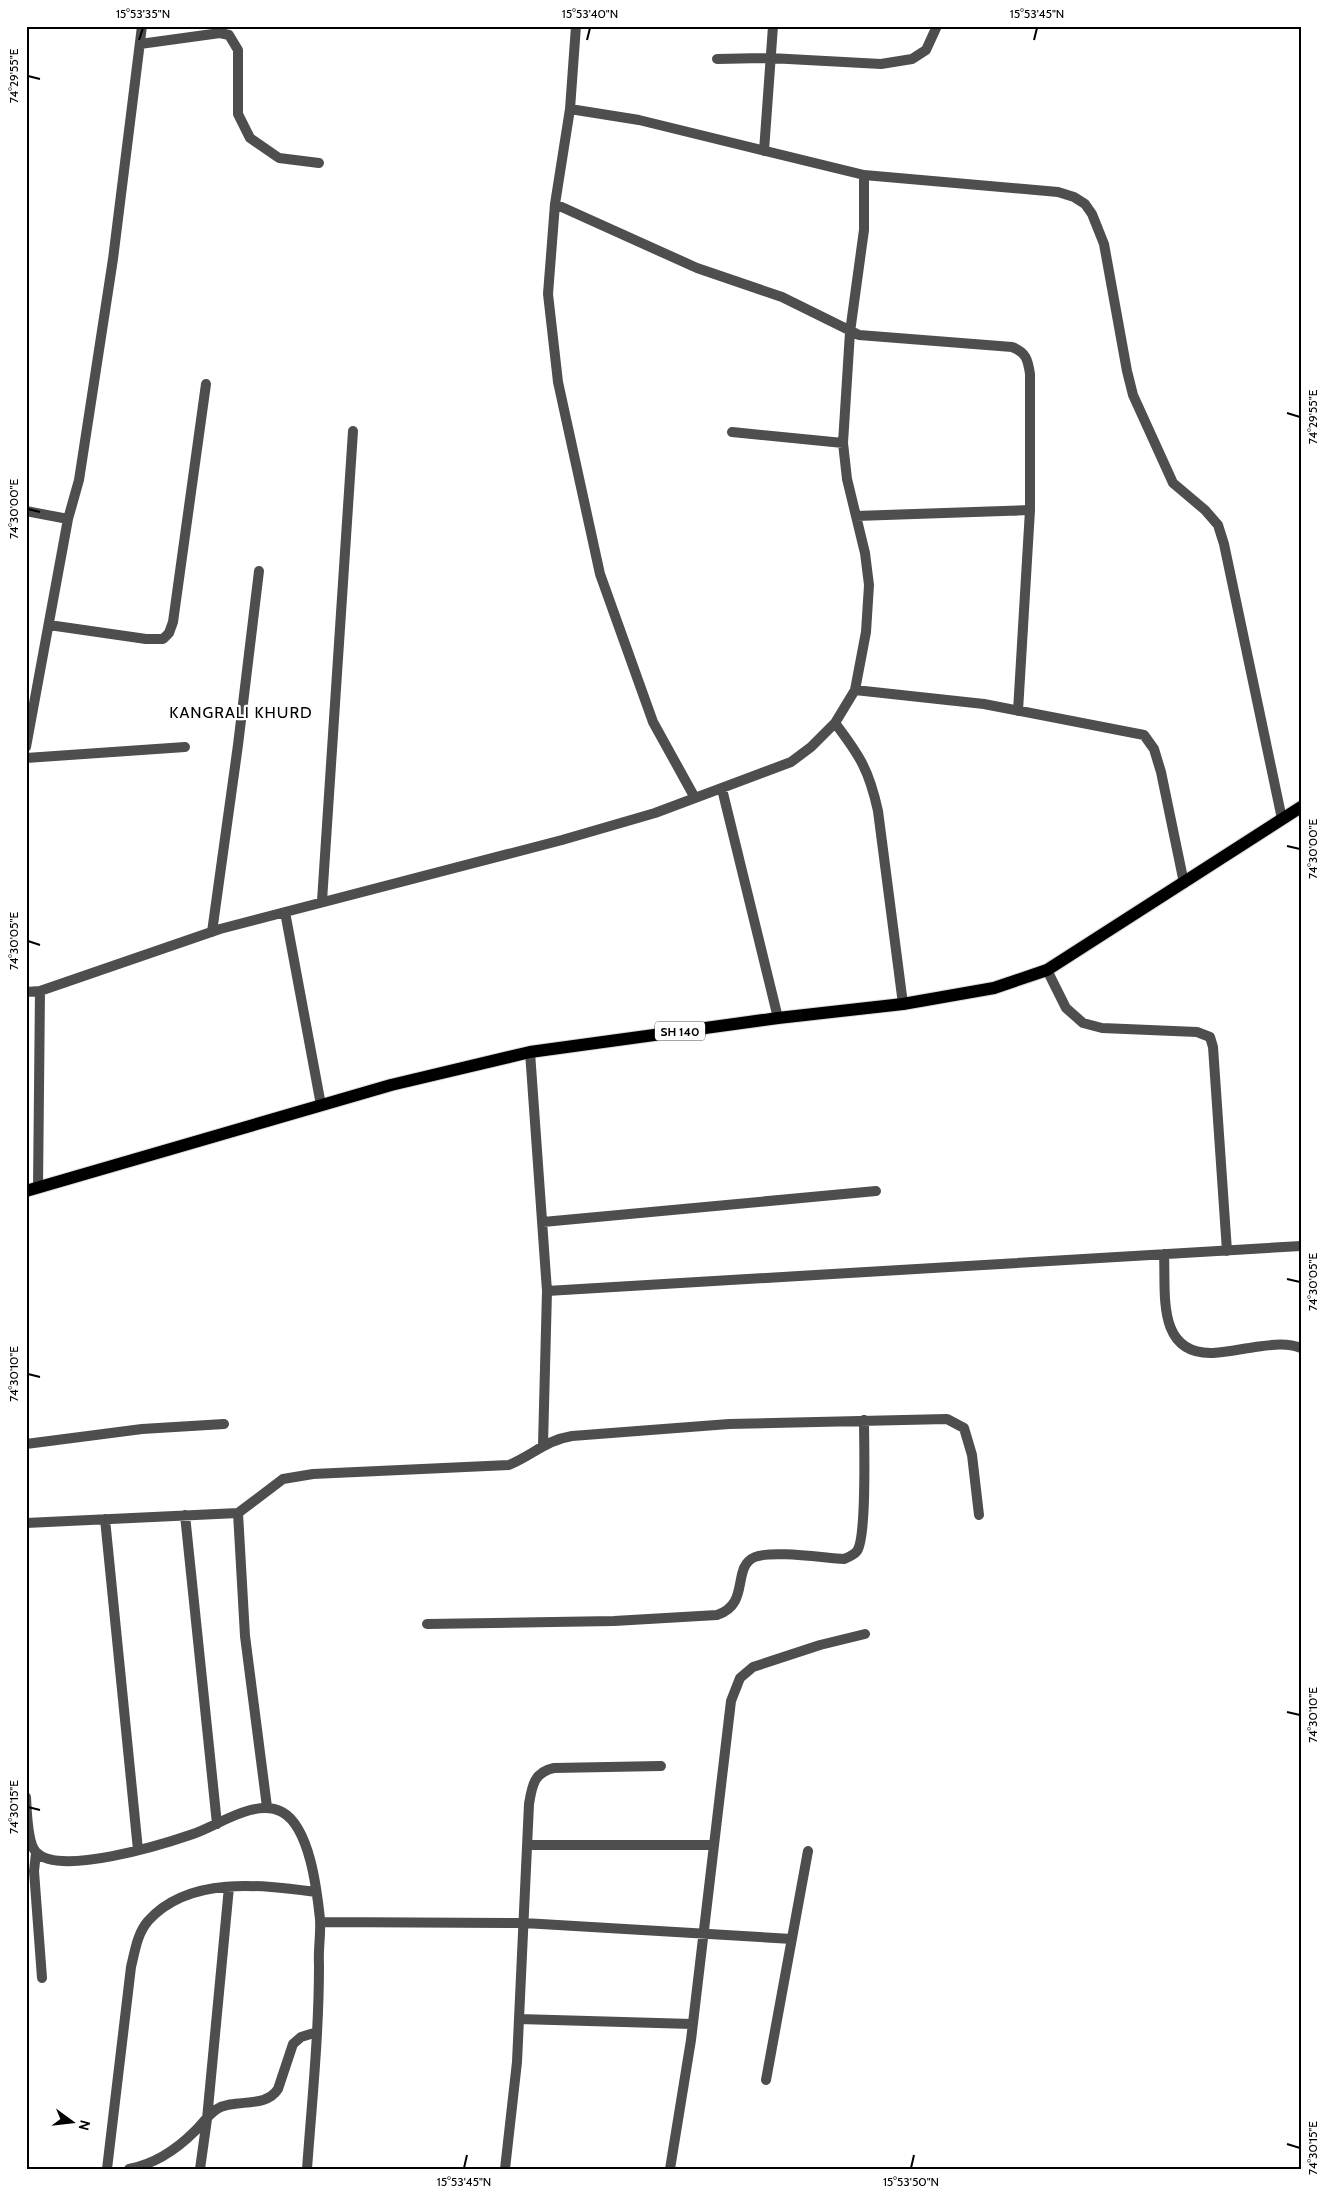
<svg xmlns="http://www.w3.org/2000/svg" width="1327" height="2195" viewBox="0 0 1327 2195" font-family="Cabin,sans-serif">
  <rect width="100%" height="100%" fill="#fff"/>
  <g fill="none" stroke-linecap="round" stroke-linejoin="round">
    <defs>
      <path id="primary" d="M 26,1191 L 391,1085 L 530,1052 L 778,1018 L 903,1004 L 994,988 L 1047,970 L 1301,807"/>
    </defs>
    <use href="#primary" stroke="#dbdbdb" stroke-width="14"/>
    <path stroke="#4e4e4e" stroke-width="10" d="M 576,26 L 570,109 L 555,204 L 548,294 L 558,382 L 600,574 L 653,722 L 695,798
      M 140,44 L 220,33 L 229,35 L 238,50 L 238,114 L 250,138 L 279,158 L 319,163
      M 717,59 L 770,58 L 881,64 L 912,59 L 926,50 L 937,26
      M 764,151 L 773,26
      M 864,175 L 1058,192 L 1074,197 L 1085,204 L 1092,214 L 1104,244 L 1127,371 L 1133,395 L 1173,483 L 1205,510 L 1218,525 L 1224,544 L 1282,819
      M 555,204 L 697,268 L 782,297 L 859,335 L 1012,347 C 1026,352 1028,360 1030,374 L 1030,510 L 1018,711
      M 732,432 L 843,443
      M 26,511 L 68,519
      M 856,516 L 1030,510
      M 49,625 L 146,639 L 163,639 L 169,633 L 173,622 L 206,384
      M 855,690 L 984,704 L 1144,735 L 1154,749 L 1161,772 L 1184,883
      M 835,723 C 860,756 869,770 878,811 L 903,1004
      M 26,747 L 68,519 L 79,480 L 113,259 L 142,26
      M 26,758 L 185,747
      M 722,789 L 778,1018
      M 322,901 L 353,431
      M 285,912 L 321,1105
      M 212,932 L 238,745 L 259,571
      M 1047,970 L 1066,1008 L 1083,1023 L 1102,1028 L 1197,1032 L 1210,1037 L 1213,1047 L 1227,1251
      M 26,992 L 40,991 L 220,929 L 562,840 L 655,813 L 791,762 L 811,747 L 835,723 L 855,690 L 866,632 L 869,585 L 865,553 L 847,479 L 843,443 L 850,332 L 864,230 L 864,175 L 639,120 L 570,109
      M 530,1052 L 547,1291 L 543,1445
      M 38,1188 L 40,991
      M 543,1222 L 876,1191
      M 1164,1254 C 1166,1293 1156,1355 1213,1353 C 1227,1352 1241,1349 1255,1347 C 1270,1345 1286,1342 1301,1348
      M 547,1291 L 1301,1246
      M 26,1444 L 142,1429 L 224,1424
      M 238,1513 L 245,1636 L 267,1807
      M 185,1515 L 217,1824
      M 105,1519 L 138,1850
      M 26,1523 L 238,1513 L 283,1479 L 313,1474 L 509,1465 C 533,1455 546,1440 572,1436 L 729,1424 L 947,1419 L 964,1428 L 972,1455 L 979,1515
      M 427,1624 L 614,1621 L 717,1615 C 751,1604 731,1567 755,1557 C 772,1550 824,1558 844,1559 C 849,1557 854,1555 857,1551 C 867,1537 864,1442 864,1420
      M 26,1797 C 27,1811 27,1843 36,1852 C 59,1877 164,1844 193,1834 C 219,1825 255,1798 282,1812 C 310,1827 317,1891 320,1919 C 321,1934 318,1950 319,1965 C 319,2033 312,2101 307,2169
      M 527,1845 L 714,1845
      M 36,1853 L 34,1871 L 42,1978
      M 320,1922 L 524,1923 L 792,1939
      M 519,2019 L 692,2024
      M 766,2080 L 808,1851
      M 107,2169 L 131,1967 C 135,1951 137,1934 148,1921 C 189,1875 262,1885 316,1892
      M 129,2169 C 155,2164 177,2149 195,2131 C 202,2124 209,2114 217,2109 C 236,2098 265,2109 278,2089 L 293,2044 L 301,2037 L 317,2032
      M 200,2169 L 207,2119 L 229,1887
      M 505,2169 L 517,2062 L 529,1804 C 532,1786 534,1772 554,1768 L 661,1766
      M 670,2169 L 691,2040 L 731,1701 L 740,1678 L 753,1667 L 820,1645 L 865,1634"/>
    <use href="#primary" stroke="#000" stroke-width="12"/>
  </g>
  <path fill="none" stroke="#000" stroke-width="2" d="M 139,40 L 143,28M 587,40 L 590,28M 1034,40 L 1037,28M 28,76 L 40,79M 1287,413 L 1300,417M 28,509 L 40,512M 1287,846 L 1300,849M 28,941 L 40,945M 1287,1279 L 1300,1282M 28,1374 L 40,1377M 1287,1712 L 1300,1715M 28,1807 L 40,1810M 1287,2144 L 1300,2148M 464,2168 L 467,2155M 911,2168 L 914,2155"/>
  <g text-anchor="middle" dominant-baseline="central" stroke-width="4.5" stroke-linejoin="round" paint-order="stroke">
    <rect fill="#fff" stroke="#4c4c4c" stroke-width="1" x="655" y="1021.5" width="50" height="19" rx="4"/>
    <g font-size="12" font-weight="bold" fill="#000">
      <text x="680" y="1031">SH 140</text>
    </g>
    <g font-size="16" letter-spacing="1" fill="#000" stroke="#fff">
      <text x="241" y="712">KANGRALI KHURD</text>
    </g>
  </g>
  <rect width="1327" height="2195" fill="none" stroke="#ffffff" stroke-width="55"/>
  <g transform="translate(72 2122) rotate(105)" stroke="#ffffff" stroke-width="4" paint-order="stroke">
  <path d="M0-4L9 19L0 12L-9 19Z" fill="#000000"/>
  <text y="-8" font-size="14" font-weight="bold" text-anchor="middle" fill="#000000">N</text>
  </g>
  <rect x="28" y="28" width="1272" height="2140" fill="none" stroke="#000" stroke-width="2"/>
  <g font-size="12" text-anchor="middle" fill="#000">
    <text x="143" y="18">15°53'35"N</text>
    <text x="590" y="18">15°53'40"N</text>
    <text x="1037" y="18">15°53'45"N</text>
    <text transform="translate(14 76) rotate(-90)" y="4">74°29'55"E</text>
    <text transform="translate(1313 417) rotate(-90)" y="4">74°29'55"E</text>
    <text transform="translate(14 509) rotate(-90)" y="4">74°30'00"E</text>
    <text transform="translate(1313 849) rotate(-90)" y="4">74°30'00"E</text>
    <text transform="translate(14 941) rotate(-90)" y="4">74°30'05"E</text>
    <text transform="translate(1313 1282) rotate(-90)" y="4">74°30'05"E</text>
    <text transform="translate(14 1374) rotate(-90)" y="4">74°30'10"E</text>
    <text transform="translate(1313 1715) rotate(-90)" y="4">74°30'10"E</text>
    <text transform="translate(14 1807) rotate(-90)" y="4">74°30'15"E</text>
    <text transform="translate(1313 2148) rotate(-90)" y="4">74°30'15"E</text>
    <text x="464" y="2186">15°53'45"N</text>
    <text x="911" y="2186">15°53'50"N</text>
  </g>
</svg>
